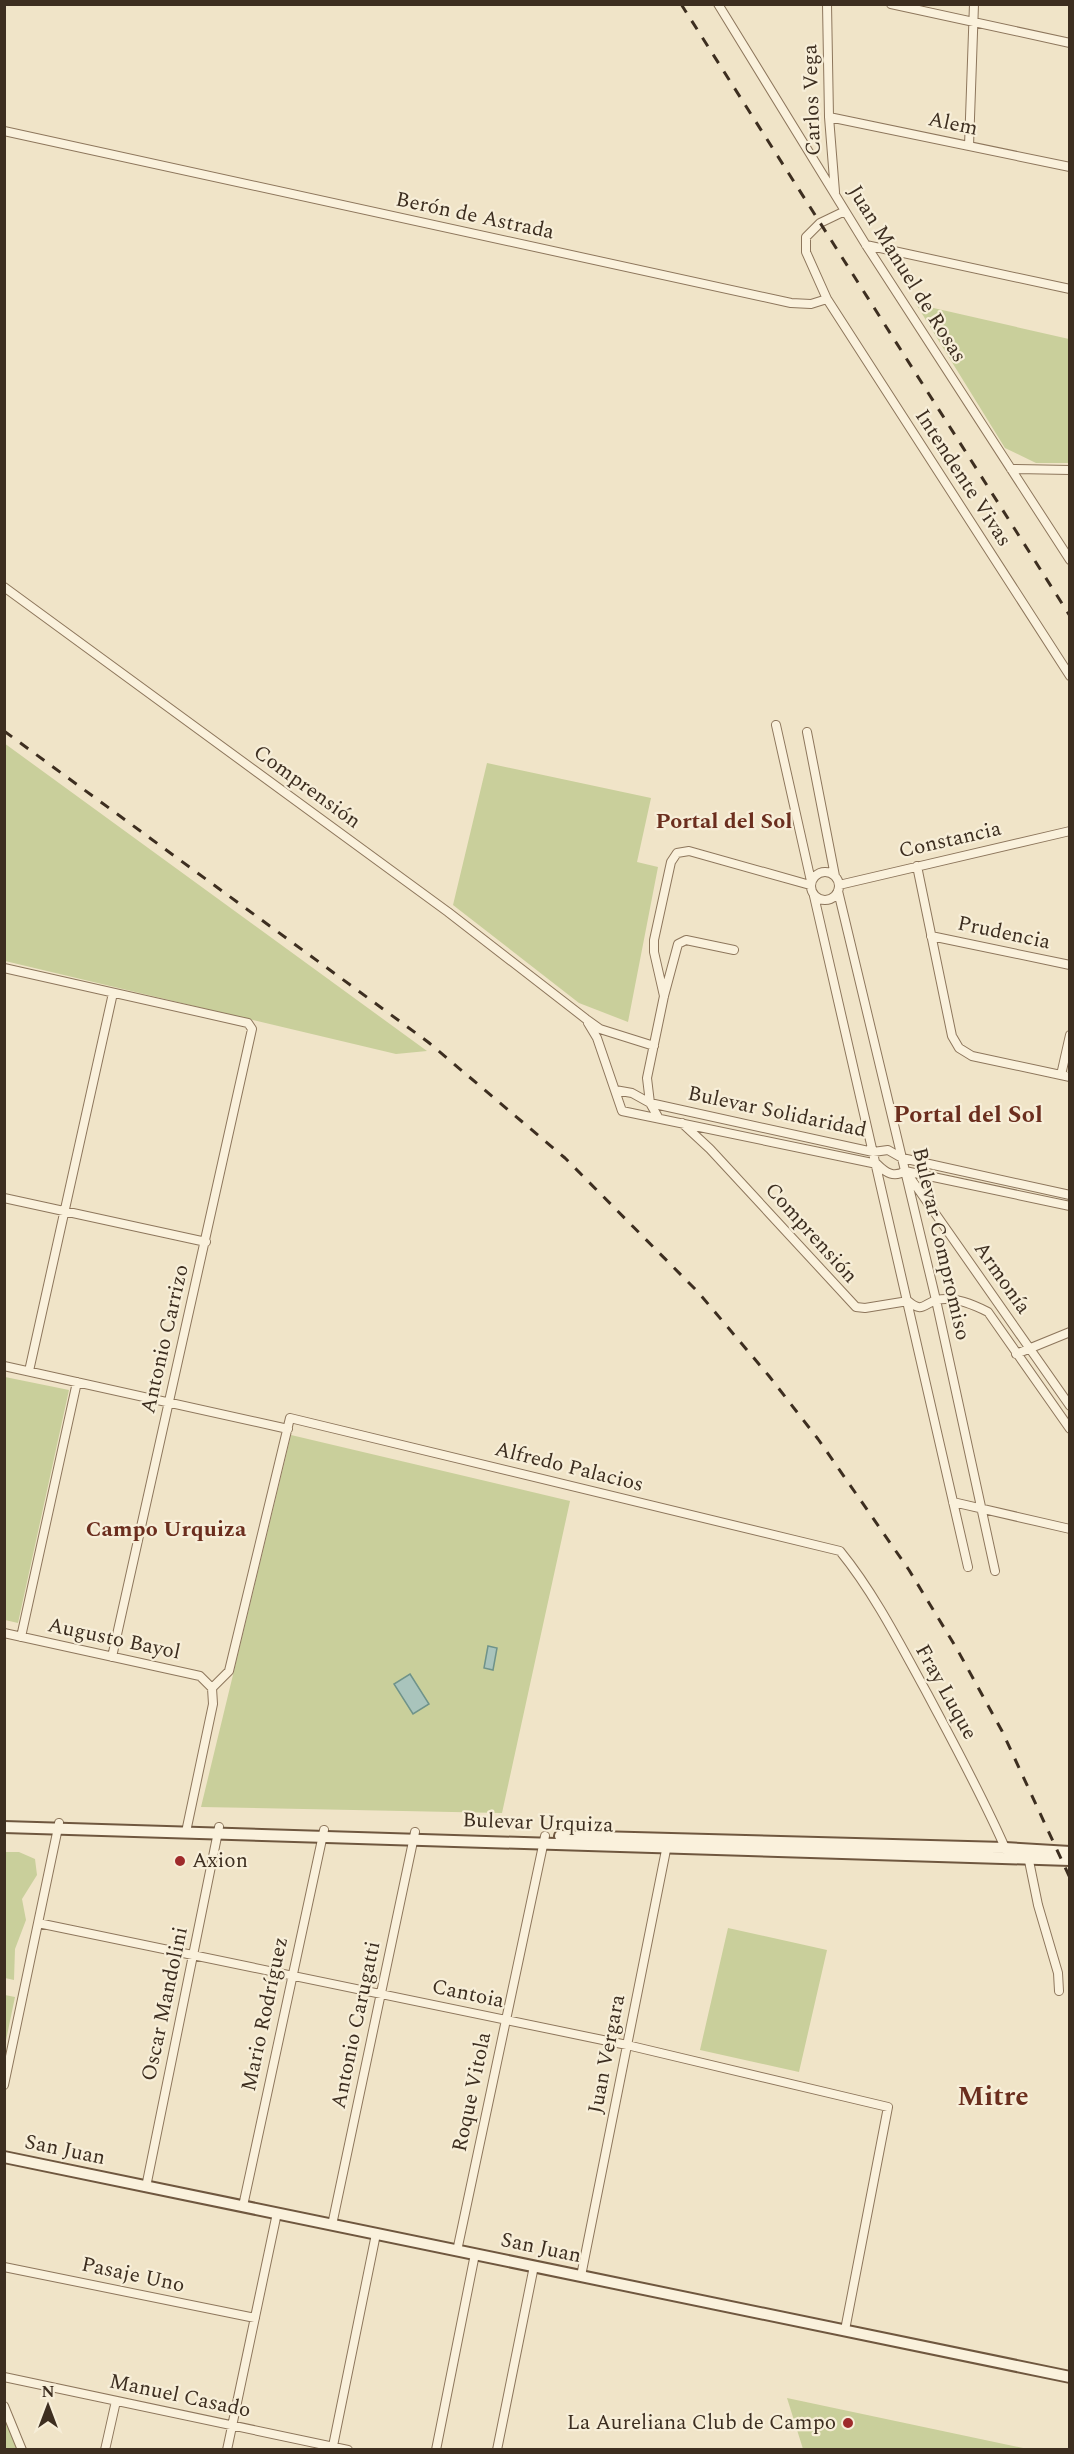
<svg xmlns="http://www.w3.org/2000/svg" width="1074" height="2454" viewBox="0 0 1074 2454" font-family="Spectral,serif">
  <rect width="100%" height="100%" fill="#f0e4c8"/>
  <path fill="#c9cf9b" d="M 916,304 L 1069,339 L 1069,463 L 1036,463 L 1005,448 Z
    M 4,743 L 427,1051 L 396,1054 L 5,961 Z
    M 487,763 L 651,798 L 637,862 L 658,867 L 628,1022 L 579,1003 L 453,905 Z
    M 5,1377 L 69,1390 L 18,1623 L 5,1620 Z
    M 291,1435 L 570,1501 L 502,1813 L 201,1807 Z
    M 5,1852 L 19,1852 L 35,1859 L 37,1875 L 22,1899 L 26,1920 L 15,1949 L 14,1980 L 5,1978 Z
    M 728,1928 L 827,1950 L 799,2072 L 700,2050 Z
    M 5,1995 L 15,1997 L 5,2045 L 4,1995 Z
    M 787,2398 L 1028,2449 L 803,2449 Z
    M 5,2406 L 22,2449 L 5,2449 Z"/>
  <path fill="#a9c4bc" stroke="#6f938a" stroke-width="1.5" d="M 488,1646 L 497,1648 L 493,1670 L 484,1668 Z
    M 410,1674 L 429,1704 L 413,1714 L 394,1684 Z"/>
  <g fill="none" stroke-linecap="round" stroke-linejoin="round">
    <defs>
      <path id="street" d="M 718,4 L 866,245 L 1070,560
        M 827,4 L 829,117 L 835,192
        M 891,4 L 1070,43
        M 829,117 L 1070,167
        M 4,131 L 791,303 L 811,304 L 827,299
        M 969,146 L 974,4
        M 845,211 L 820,223 L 806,237 L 806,252 L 827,299 L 1070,676
        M 866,245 L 1070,289
        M 1011,469 L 1070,470
        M 4,587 L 448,912 L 586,1019 L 600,1029 L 654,1046
        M 776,725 L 811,881
        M 807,732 L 835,876
        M 917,866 L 952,1036 L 959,1048 L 972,1056 L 1070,1077
        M811 886a14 14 0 1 1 28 0a14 14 0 1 1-28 0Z
        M 839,885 L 1070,831
        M 838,891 L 936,1300 L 995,1571
        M 814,896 L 968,1567
        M 931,936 L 1070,965
        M 4,968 L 248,1023 L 252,1029 L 112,1657
        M 664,996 L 654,952 L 654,940 L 671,862 L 677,853 L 689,851 L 810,885
        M 588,1023 L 597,1038 L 622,1111 L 877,1164 C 886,1173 894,1178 905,1171 L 1070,1206
        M 1061,1075 L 1070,1035
        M 615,1090 L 632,1093 L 650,1103 L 873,1152 L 888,1150 L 902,1158 L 1070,1195
        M 658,1117 L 650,1103 L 647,1078 L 664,996 L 678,944 L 686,940 L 734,950
        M 682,1123 L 710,1149 L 856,1307 L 865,1308 L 908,1301 C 923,1314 924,1303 937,1300 C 954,1296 974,1305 988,1312 L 1070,1429
        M 909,1176 L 1070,1406
        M 4,1198 L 206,1242
        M 1016,1354 L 1070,1332
        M 4,1366 L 288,1429
        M 29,1371 L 113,993
        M 953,1502 L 1070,1529
        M 4,1633 L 200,1676 L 212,1688
        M 21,1637 L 77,1382
        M 186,1832 L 213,1704 L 212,1688 L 229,1671 L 290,1418 L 840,1551 C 875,1594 901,1646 928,1695 C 955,1746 983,1797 1006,1850
        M 1028,1856 L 1038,1905 L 1058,1973 L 1059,1991
        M 38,1923 L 627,2045 L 888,2107 L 845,2330
        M 4,2085 L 59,1823
        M 146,2187 L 219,1827
        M 243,2206 L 324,1830
        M 332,2225 L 415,1832
        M 457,2251 L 545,1836
        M 4,2267 L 255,2318
        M 581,2276 L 667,1845
        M 4,2377 L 348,2450
        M 4,2406 L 22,2450
        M 333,2446 L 376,2234
        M 105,2450 L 116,2401
        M 227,2450 L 277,2213
        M 436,2450 L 475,2254
        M 497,2450 L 534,2266"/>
      <path id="secondary" d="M 4,1827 L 1070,1860
        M 560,1836 L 1005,1848 L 1070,1852
        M 4,2157 L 1070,2377"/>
    </defs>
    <use href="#street" stroke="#8d765c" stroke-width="10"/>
    <use href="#secondary" stroke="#6f573f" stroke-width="14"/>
    <use href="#street" stroke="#faf1dc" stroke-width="8"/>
    <use href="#secondary" stroke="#faf1dc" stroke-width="10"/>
    <path stroke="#3d2e20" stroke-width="3" stroke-dasharray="10 10" stroke-linecap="butt" d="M 681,4 L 1070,616
      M 4,731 L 428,1042 L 565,1158 L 698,1292 L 769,1376 L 818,1439 L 909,1570 L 957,1649 L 1002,1731 L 1070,1878"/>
  </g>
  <g fill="#9e2a2b" stroke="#f7eed8" stroke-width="2">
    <circle cx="180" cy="1861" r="6"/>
    <circle cx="848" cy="2423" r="6"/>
  </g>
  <g text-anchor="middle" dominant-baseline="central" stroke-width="4.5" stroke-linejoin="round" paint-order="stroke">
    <g font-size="21" fill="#3d2e20" stroke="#f7eed8">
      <text transform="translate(812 100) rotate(-92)">Carlos Vega</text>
      <text transform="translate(953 124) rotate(12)">Alem</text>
      <text transform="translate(475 216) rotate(12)">Berón de Astrada</text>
      <text transform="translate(907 274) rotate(58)">Juan Manuel de Rosas</text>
      <text transform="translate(963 478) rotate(57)">Intendente Vivas</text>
      <text transform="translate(307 787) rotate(36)">Comprensión</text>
      <text transform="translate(950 840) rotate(-13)">Constancia</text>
      <text transform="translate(1004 933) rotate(12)">Prudencia</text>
      <text transform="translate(777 1112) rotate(12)">Bulevar Solidaridad</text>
      <text transform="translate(811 1233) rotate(48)">Comprensión</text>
      <text transform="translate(941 1244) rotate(77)">Bulevar Compromiso</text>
      <text transform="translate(1002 1278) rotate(55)">Armonía</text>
      <text transform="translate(165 1339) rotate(-77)">Antonio Carrizo</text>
      <text transform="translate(569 1467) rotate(14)">Alfredo Palacios</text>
      <text transform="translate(114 1639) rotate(12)">Augusto Bayol</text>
      <text transform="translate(946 1692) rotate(61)">Fray Luque</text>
      <text transform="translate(538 1823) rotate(2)">Bulevar Urquiza</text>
      <text transform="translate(468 1994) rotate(12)">Cantoia</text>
      <text transform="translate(165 2004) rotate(-78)">Oscar Mandolini</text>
      <text transform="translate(265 2014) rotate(-78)">Mario Rodríguez</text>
      <text transform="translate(356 2025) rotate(-78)">Antonio Carugatti</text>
      <text transform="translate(607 2054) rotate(-79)">Juan Vergara</text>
      <text transform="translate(472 2092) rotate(-78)">Roque Vitola</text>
      <text transform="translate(65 2150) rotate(12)">San Juan</text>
      <text transform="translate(541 2248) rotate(12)">San Juan</text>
      <text transform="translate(133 2275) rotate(12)">Pasaje Uno</text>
      <text transform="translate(180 2396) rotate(12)">Manuel Casado</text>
    </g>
    <g font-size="21" fill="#3d2e20" stroke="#f7eed8" text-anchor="start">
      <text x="192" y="1861">Axion</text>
      <text x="836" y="2423" text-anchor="end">La Aureliana Club de Campo</text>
    </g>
    <g font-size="22" font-weight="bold" fill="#6b2e1e" stroke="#f7eed8">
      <text x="724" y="821">Portal del Sol</text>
      <text x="166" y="1529">Campo Urquiza</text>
    </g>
    <g font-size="24" font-weight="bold" fill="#6b2e1e" stroke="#f7eed8">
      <text x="968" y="1115">Portal del Sol</text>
    </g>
    <g font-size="27" font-weight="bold" fill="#6b2e1e" stroke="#f7eed8">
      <text x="993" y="2097">Mitre</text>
    </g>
  </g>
  <rect width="1074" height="2454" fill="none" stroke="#3d2e20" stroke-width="12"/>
  <g transform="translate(48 2406)" stroke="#f7eed8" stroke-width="4.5" paint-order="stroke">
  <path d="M0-4.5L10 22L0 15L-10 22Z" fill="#3d2e20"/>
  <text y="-9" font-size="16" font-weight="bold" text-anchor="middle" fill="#3d2e20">N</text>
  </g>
</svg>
